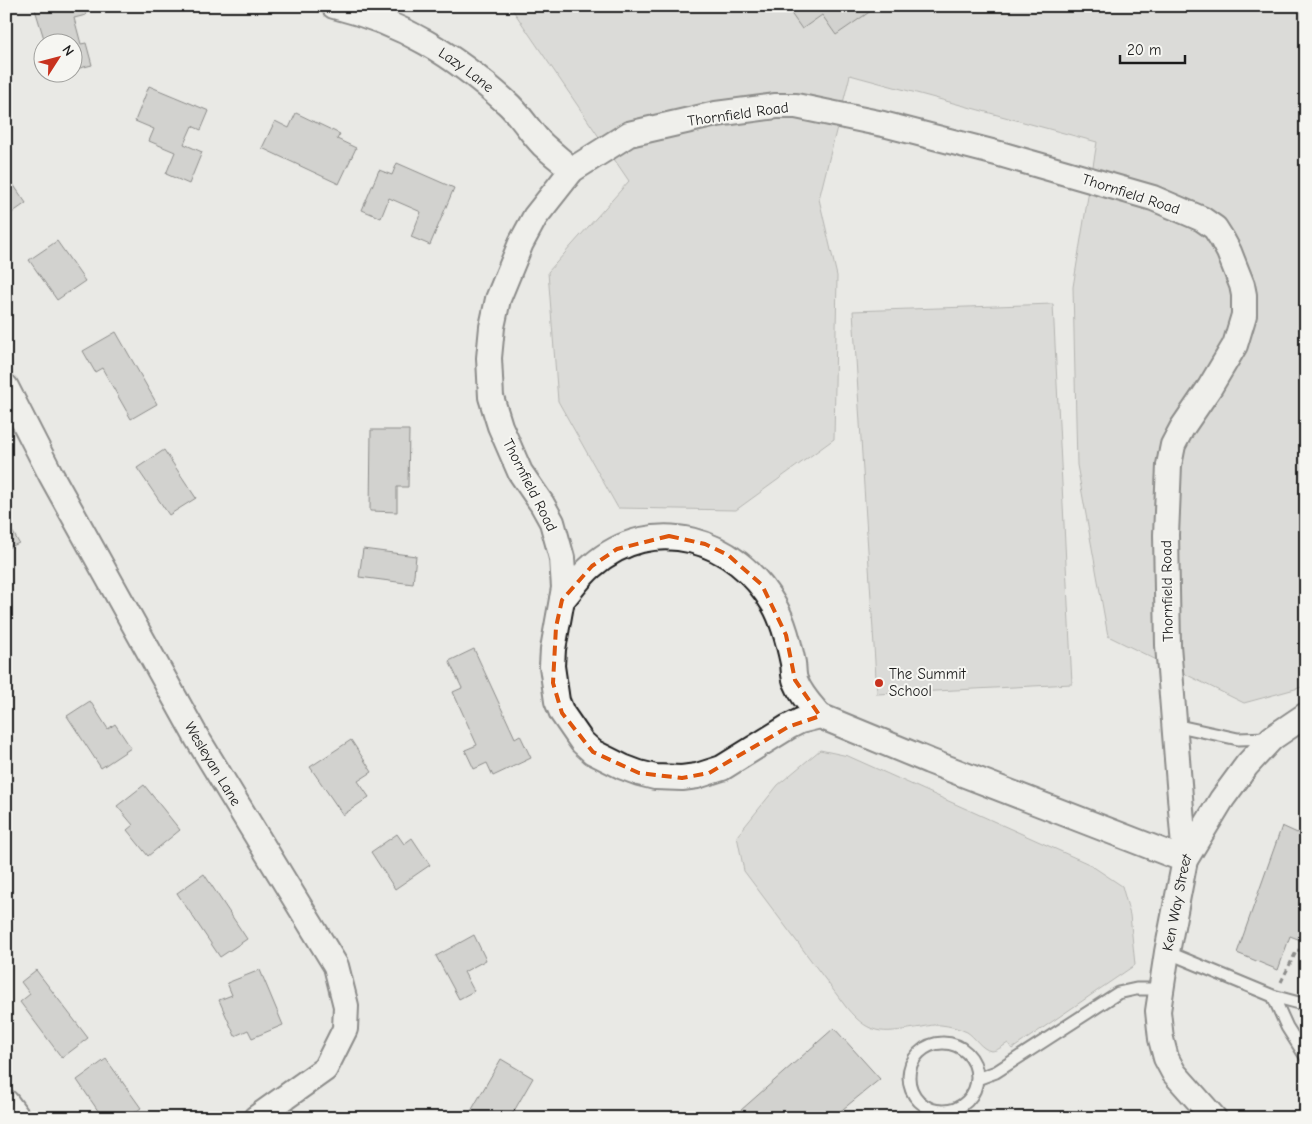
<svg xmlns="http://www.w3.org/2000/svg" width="1312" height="1124" viewBox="0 0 1312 1124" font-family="'Comic Neue',sans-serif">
  <rect width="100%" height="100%" fill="#e9e9e5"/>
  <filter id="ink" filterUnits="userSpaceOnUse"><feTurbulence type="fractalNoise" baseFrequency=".02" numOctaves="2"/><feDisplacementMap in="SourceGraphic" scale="10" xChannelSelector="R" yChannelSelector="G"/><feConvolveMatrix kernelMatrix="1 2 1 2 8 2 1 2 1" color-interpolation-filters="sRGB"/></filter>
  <g filter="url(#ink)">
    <path fill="#cbcbc7" stroke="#747472" d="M 510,6 L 1306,6 L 1306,686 L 1244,703 L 1108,636 L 1077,465 L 1073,287 L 1097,142 L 850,75 L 819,199 L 837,276 L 834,439 L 736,510 L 618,508 L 558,401 L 548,272 L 629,181 Z
      M 1053,304 L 1072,684 L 877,694 L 853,311 Z
      M 820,750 L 848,756 L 1089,864 L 1122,886 L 1130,915 L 1135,965 L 1012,1049 L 1008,1043 C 1003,1046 997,1051 991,1051 C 981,1049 975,1037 967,1032 C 959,1028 949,1026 941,1025 C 935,1024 928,1026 922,1027 C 886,1032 872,1039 846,1007 L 744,871 L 737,836 L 778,785 Z"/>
    <path fill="#b6b6b3" stroke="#1c1c1c" d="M 34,6 L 84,6 L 86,15 L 74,18 L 81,44 L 86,43 L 92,65 L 72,70 L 72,42 L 45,42 Z
      M 798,6 L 878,6 L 836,35 L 822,15 L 802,29 L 790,12 Z
      M 149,86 L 209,111 L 201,130 L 192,126 L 184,144 L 202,152 L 189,184 L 166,174 L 175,152 L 149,141 L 154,129 L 135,121 Z
      M 296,113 L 340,134 L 337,139 L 356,148 L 339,184 L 262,148 L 275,121 L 289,128 Z
      M 397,163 L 454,188 L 430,245 L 411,237 L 421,212 L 389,198 L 381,218 L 362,210 L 379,170 L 392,175 Z
      M 6,174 L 26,203 L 6,217 Z
      M 57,241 L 85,281 L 57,300 L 29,260 Z
      M 116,332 L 157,404 L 131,419 L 102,368 L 95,372 L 83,351 Z
      M 371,430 L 409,430 L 408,487 L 397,487 L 397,512 L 370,511 Z
      M 164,450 L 196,498 L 169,515 L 137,468 Z
      M 6,520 L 19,543 L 6,549 Z
      M 363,549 L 416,556 L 413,584 L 359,577 Z
      M 474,649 L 515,738 L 520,735 L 531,758 L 493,776 L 487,763 L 474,769 L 465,750 L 477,745 L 453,692 L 462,688 L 449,661 Z
      M 90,701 L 108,729 L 115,724 L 131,748 L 101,768 L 67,716 Z
      M 351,740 L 372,772 L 358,781 L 369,797 L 343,815 L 310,767 Z
      M 144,785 L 180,830 L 148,856 L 127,830 L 133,825 L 117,806 Z
      M 1282,826 L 1306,837 L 1306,942 L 1290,936 L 1278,970 L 1237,953 Z
      M 397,834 L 404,844 L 412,838 L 430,865 L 395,889 L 371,852 Z
      M 204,874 L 247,939 L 220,957 L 177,893 Z
      M 474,935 L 486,960 L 464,972 L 474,991 L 459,999 L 436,956 Z
      M 36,970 L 88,1038 L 62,1058 L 20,1002 L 30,994 L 21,982 Z
      M 260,970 L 283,1025 L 252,1038 L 248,1030 L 235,1036 L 219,1000 L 232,995 L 227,983 Z
      M 834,1028 L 880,1079 L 832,1118 L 732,1118 Z
      M 106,1059 L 141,1108 L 127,1118 L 103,1118 L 77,1080 Z
      M 501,1059 L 533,1078 L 510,1118 L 467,1118 Z"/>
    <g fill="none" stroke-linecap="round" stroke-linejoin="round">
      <defs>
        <path id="service" d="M 1174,725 L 1238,739 L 1268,738
          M 1167,952 L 1273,996 L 1306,1005
          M 1273,996 L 1287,1027 L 1306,1057
          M909 1077a34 34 0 1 1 68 0a34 34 0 1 1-68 0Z
          M 977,1079 L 996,1072 L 1118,993 L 1136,989 L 1162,989"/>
        <g id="minor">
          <path id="s1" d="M 334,6 C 403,23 454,55 506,102 C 520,114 530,132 543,145 C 553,154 563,162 572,170"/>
          <path d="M 776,106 L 796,106 L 883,124 L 1000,154 L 1153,198 L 1202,219 L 1215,228 L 1222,239 L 1229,252 L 1242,285 L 1244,295 L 1244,315 L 1235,345 L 1210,387 L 1182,428 L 1173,445 L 1169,465 L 1166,535 L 1168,645 L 1185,860 L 929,761 L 820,716 L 800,721 L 788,727 L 722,768 L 697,776 L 682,778 L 655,777 L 639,773 L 623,767 L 593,752 L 582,742 L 562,713 L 557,701 L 552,666 L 553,649 L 564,588 L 562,558 L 552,522 L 542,504 L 520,472 L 500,426 L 491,397 L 489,358 L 492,327 L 498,299 L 521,243 L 535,217 L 572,170 L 629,134 L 716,114 Z"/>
          <path id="s2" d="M 6,387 L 51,475 L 197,738 L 336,966 L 346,1006 L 345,1029 L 325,1069 L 256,1118"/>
          <path d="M 562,600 C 572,589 581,575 592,566 C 653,512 737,539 774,605 C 784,622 789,644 793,663 C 794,669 793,676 796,682 C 801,695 811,705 820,716"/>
          <path d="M 6,1102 L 18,1118"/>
          <path id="s3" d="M 1214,1118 L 1174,1073 L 1166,1058 L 1161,1039 L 1158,1011 L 1167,952 L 1185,860 L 1222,799 L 1247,765 L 1272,738 L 1306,715"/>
        </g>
      </defs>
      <use href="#service" stroke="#1c1c1c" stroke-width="15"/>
      <use href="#minor" stroke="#1c1c1c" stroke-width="28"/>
      <path stroke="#1c1c1c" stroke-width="3" stroke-dasharray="5 4" stroke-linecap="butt" d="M 1281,982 L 1297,950 L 1306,952"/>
      <use href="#service" stroke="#f6f6f2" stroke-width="11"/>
      <use href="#minor" stroke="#f6f6f2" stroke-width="24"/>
    </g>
  </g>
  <path d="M0 0H1312V1124H0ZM 669,536 L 705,544 L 728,555 L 762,585 L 786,635 L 795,680 L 820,716 L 788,727 L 709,773 L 682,778 L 639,773 L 593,752 L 562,713 L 553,683 L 556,627 L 562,600 L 592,566 L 617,549 Z" fill="#e9e9e5" fill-opacity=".55" fill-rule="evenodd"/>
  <path fill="none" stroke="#de560d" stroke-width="4" stroke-dasharray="10 6" stroke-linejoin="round" d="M 669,536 L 705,544 L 728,555 L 762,585 L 786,635 L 795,680 L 820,716 L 788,727 L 709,773 L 682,778 L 639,773 L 593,752 L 562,713 L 553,683 L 556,627 L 562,600 L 592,566 L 617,549 Z"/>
  <circle fill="#c8321e" stroke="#f6f6f2" stroke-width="2" cx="879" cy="683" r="5"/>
  <g text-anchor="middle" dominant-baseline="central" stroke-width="4" stroke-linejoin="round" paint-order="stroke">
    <g font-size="15" fill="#1c1c1c" stroke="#f6f6f2">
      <text stroke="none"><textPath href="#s1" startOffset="148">Lazy Lane</textPath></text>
      <text transform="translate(738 114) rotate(-8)">Thornfield Road</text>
      <text transform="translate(1131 194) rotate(18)">Thornfield Road</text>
      <text transform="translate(530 485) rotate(63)">Thornfield Road</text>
      <text transform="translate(1167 591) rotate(-91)">Thornfield Road</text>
      <text stroke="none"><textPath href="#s2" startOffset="430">Wesleyan Lane</textPath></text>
      <text stroke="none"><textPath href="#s3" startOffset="235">Ken Way Street</textPath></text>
    </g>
    <g font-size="15" fill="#1c1c1c" stroke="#f6f6f2" text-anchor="start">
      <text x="889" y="674">The Summit<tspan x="889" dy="17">School</tspan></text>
    </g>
  </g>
  <rect width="1312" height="1124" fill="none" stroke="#f6f6f2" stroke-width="25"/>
  <rect x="12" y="12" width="1287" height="1099" fill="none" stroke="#1c1c1c" stroke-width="2" filter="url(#ink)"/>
  <g transform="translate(58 58) rotate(54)"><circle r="24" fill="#f6f6f2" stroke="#9f9f9c"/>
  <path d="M0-4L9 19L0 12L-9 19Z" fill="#c8321e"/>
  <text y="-8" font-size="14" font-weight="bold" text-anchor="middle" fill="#1c1c1c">N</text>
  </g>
  <path d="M1120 55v8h65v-8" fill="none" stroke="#1c1c1c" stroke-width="2.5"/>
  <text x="1127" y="55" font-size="15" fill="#1c1c1c" stroke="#f6f6f2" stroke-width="4" paint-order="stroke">20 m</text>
</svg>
